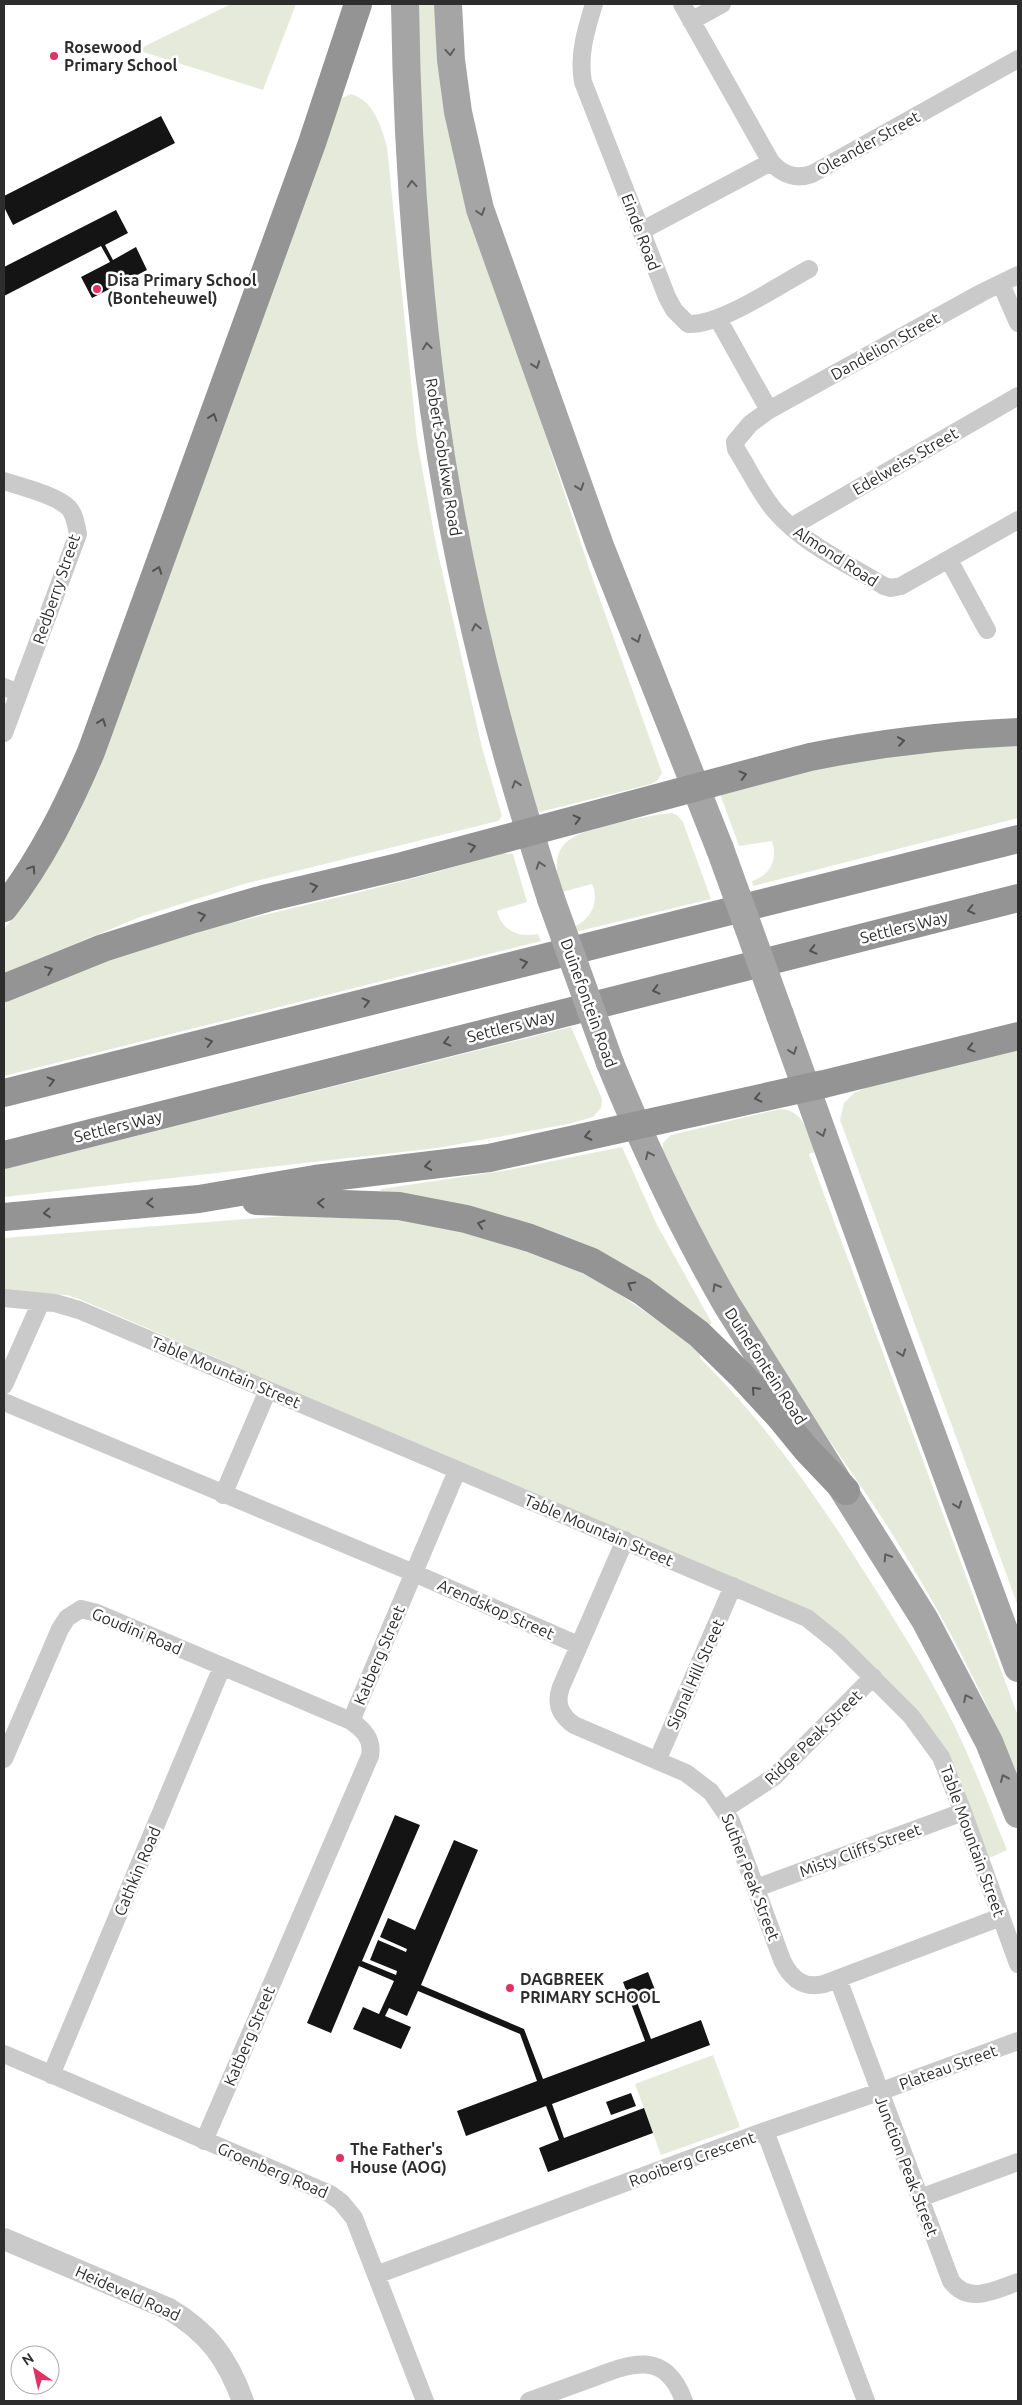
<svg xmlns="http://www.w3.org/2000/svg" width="1022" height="2405" viewBox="0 0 1022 2405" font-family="Ubuntu,sans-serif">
  <rect width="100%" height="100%" fill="#fff"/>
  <path fill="#e6eada" d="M 231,4 L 296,4 L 263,90 L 137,50 Z
    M 418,4 L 438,4 L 507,318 L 592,577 L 662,773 L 657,781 L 651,784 L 540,812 L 538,810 L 523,767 L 501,685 L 467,532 L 451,438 L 434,309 L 419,117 Z
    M 351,94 C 374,101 381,126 387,147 L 417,440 L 436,544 L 482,748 L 502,816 L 498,821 L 244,884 L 140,917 L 4,973 L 4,929 L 25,902 L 77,818 L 136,666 L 335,112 L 342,98 Z
    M 1018,746 L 1018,818 L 753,886 L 752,881 C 771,875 778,859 772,841 L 739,846 L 720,794 L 844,762 L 948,749 Z
    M 672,813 L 677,815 L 683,822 L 711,899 L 575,932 L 574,927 C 591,919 600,902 592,884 L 562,892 C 545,841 572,834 614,824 C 634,819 652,815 672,813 Z
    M 500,853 L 513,854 L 527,902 L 497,911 C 502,931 519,938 538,934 L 541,941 L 4,1076 L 4,1002 C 52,981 101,959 152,944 C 268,911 386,890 500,853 Z
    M 571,1027 L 602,1099 L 601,1108 L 593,1117 L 568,1124 L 437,1148 L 4,1197 L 4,1169 Z
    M 1018,1046 L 1018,1606 L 840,1120 L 844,1103 L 854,1093 L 884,1080 Z
    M 780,1109 C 804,1110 808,1133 815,1152 L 809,1154 L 1018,1716 L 1018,1777 C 978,1678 926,1584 867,1495 C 827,1436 784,1378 747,1316 C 715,1264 689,1207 662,1152 L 663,1143 L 671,1135 Z
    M 622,1147 L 657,1225 L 712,1323 L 707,1327 L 414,1195 L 380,1191 L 381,1189 L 508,1170 Z
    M 310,1214 C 341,1216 374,1214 404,1219 C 471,1230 540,1249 599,1282 C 635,1303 669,1328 702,1354 L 699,1357 C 757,1415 797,1469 842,1537 C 881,1598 921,1659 954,1725 C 974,1766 990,1808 1007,1850 L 987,1859 L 945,1749 L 928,1725 L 846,1639 L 773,1596 L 79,1299 L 67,1295 L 4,1291 L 4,1238 Z
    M 713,2055 L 740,2127 L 661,2155 L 635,2084 Z"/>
  <path fill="#141414" d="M 161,116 L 175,143 L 13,225 L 4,207 L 4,196 Z
    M 116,210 L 128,233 L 105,245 L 113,260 L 136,247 L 147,270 L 92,298 L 81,277 L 110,262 L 101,246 L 4,296 L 4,267 Z
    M 395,1815 L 420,1825 L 362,1961 L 396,1975 L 397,1971 L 370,1960 L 378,1940 L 406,1952 L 407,1949 L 380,1937 L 388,1918 L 415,1930 L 454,1840 L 478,1850 L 421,1985 L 524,2029 L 543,2079 L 645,2041 L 623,1982 L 648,1972 L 657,1995 L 637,2002 L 651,2039 L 701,2020 L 710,2045 L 552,2104 L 564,2138 L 644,2108 L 653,2133 L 548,2172 L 539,2148 L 559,2140 L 546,2106 L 466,2136 L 457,2111 L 537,2081 L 520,2034 L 418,1991 L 407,2016 L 389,2008 L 385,2016 L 411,2027 L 401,2049 L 353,2029 L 363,2007 L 379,2014 L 394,1981 L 359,1966 L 331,2033 L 307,2023 Z
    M 631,2093 L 636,2106 L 611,2115 L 606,2102 Z"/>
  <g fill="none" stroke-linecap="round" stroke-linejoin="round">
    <path stroke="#cacaca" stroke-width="18" d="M 594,4 C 586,30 578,55 583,82 L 667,297 L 674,310 L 688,324 C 720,326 779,285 809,269
      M 682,4 L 771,162 C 782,174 795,180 812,174 L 1018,59
      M 691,21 L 722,4
      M 641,231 L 771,162
      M 1018,275 L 983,292 L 769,410 L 750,424 L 735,442 L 736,449 C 749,469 760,494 776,512 C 805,545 847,563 884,586 L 891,588 L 901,586 L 1018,520
      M 1001,284 L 1018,323
      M 718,319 L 769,410
      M 4,481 C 22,487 56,495 69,508 C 75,515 76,525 78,534 L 4,733
      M 791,527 L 1018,396
      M 949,560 L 987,630
      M 4,687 L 19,693
      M 4,1298 L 55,1303 L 79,1310 L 807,1618 L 838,1643 L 911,1716 L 941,1757 L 963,1812 L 1018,1964
      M 4,1385 L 41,1302
      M 4,1402 L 414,1573 L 578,1645
      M 223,1495 L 268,1390
      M 625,1540 L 561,1687 C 555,1703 560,1715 574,1725 L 686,1773 L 711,1792 L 731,1821 L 782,1960 C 791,1979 803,1989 824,1984 L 1001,1917
      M 351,1721 L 457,1471
      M 4,1759 L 60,1629 L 67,1618 L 81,1609 L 97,1613 L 351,1721 C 364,1730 373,1739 370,1756 L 204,2141
      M 657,1761 L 733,1586
      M 725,1809 L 774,1777 L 873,1677
      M 756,1888 L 963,1812
      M 838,1979 L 951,2281 C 969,2305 995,2290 1018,2282
      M 4,2054 L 330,2194 L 341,2202 L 354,2218 L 425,2401
      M 51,2075 L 222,1667
      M 765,2131 L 879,2092 L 1018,2041
      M 920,2198 L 1018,2162
      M 376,2275 L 765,2131 L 866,2401
      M 529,2401 C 549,2394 570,2386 590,2379 C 631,2363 665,2349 684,2401"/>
    <path stroke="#cacaca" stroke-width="22" d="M 4,2239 L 169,2309 C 209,2333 227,2358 243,2401"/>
    <path stroke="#a5a5a5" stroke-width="28" d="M 405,4 C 407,140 416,275 434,410 C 457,576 499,740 551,899
      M 448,4 L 451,60 L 458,112 L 480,209 L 600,546 L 720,849
      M 780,1015 L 885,1307 L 1018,1668
      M 610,1063 C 644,1146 682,1227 727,1305 L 925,1620 L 989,1742 L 1018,1814"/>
    <path stroke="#949494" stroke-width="28" d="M 4,908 C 41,860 67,808 91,752 L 312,143 L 358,4
      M 4,988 L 103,948 L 194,919 L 267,898 L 402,866 L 810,757 C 879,743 948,735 1018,732
      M 4,1093 L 1018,839
      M 4,1155 L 1018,898
      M 256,1201 L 399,1206 L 466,1219 L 530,1238 L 590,1261 L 642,1291 L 699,1334 L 742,1376 L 779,1416 L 806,1449 L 846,1491
      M 4,1217 L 199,1199 L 315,1179 L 489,1158 L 824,1084 L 1018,1036"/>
    <path stroke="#a5a5a5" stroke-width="28" d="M 720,849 L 780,1015
      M 551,899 L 610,1063"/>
  </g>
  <defs><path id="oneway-chevron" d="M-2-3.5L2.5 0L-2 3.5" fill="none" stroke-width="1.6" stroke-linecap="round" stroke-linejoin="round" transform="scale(1.25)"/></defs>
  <g stroke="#5d5d5d">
    <use href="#oneway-chevron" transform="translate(450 52) rotate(86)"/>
    <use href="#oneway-chevron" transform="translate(412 184) rotate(-94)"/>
    <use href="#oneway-chevron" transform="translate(481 212) rotate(72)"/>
    <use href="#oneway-chevron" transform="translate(427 346) rotate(-97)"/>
    <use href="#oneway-chevron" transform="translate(536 365) rotate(70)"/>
    <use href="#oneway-chevron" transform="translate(580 487) rotate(71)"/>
    <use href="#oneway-chevron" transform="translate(476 627) rotate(-102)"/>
    <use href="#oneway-chevron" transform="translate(637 639) rotate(68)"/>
    <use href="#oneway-chevron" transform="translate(516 784) rotate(-107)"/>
    <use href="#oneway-chevron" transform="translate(540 865) rotate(-108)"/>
    <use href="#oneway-chevron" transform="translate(793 1051) rotate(70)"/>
    <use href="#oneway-chevron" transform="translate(822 1133) rotate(70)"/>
    <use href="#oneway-chevron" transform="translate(649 1155) rotate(-115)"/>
    <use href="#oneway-chevron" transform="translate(716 1287) rotate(-120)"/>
    <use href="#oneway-chevron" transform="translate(902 1353) rotate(70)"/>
    <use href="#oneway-chevron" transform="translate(958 1505) rotate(70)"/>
    <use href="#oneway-chevron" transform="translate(887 1557) rotate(-122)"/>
    <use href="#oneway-chevron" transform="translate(967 1698) rotate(-116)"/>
    <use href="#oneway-chevron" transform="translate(1004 1778) rotate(-114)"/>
  </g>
  <g stroke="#515151">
    <use href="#oneway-chevron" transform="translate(213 417) rotate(-71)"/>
    <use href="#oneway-chevron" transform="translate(158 570) rotate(-70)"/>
    <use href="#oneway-chevron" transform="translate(102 722) rotate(-70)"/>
    <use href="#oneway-chevron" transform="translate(901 741) rotate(-8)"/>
    <use href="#oneway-chevron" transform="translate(743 775) rotate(-15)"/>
    <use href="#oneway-chevron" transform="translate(577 819) rotate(-14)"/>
    <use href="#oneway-chevron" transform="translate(472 847) rotate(-15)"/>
    <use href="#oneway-chevron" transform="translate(32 869) rotate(-56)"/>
    <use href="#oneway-chevron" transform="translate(314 887) rotate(-14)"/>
    <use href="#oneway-chevron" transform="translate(971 910) rotate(166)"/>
    <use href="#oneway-chevron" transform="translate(202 916) rotate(-16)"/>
    <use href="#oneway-chevron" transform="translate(813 950) rotate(166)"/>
    <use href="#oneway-chevron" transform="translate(524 963) rotate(-14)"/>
    <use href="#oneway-chevron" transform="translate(49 970) rotate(-22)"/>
    <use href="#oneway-chevron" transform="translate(656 990) rotate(166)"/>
    <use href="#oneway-chevron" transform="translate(366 1002) rotate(-14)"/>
    <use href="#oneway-chevron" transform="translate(209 1042) rotate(-14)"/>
    <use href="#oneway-chevron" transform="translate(447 1042) rotate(166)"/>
    <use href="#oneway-chevron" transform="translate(971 1048) rotate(165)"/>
    <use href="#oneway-chevron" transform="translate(51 1081) rotate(-14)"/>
    <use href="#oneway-chevron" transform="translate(758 1098) rotate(167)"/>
    <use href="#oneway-chevron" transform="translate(588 1136) rotate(168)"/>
    <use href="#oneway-chevron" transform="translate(428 1166) rotate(172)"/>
    <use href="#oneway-chevron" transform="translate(150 1203) rotate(175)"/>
    <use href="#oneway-chevron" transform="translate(321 1203) rotate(-178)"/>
    <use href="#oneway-chevron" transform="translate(47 1213) rotate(174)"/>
    <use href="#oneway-chevron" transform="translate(481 1224) rotate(-164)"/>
    <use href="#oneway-chevron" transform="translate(631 1285) rotate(-150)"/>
    <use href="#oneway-chevron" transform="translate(755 1390) rotate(-133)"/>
  </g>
  <g fill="#df3363" stroke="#fff" stroke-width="2">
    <circle cx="54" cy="56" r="5"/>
    <circle cx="97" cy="289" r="5"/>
    <circle cx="510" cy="1988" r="5"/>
    <circle cx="340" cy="2158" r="5"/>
  </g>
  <g text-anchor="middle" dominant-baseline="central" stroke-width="5" stroke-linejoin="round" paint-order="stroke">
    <g font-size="16" font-weight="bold" fill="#2d2d2d" stroke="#fff" text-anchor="start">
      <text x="64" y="47">Rosewood<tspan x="64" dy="18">Primary School</tspan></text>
      <text x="107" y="280">Disa Primary School<tspan x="107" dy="18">(Bonteheuwel)</tspan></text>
      <text x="520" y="1979">DAGBREEK<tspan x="520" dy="18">PRIMARY SCHOOL</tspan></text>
      <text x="350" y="2149">The Father's<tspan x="350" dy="18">House (AOG)</tspan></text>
    </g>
    <g font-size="16" fill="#2d2d2d" stroke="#fff">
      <text transform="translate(868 143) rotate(-29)">Oleander Street</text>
      <text transform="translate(641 232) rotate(69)">Einde Road</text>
      <text transform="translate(885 346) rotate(-29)">Dandelion Street</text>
      <text transform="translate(444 457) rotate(81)">Robert Sobukwe Road</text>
      <text transform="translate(905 461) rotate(-30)">Edelweiss Street</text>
      <text transform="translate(836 556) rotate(33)">Almond Road</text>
      <text transform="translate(56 589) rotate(-71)">Redberry Street</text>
      <text transform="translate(904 927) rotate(-14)">Settlers Way</text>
      <text transform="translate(589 1003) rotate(70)">Duinefontein Road</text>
      <text transform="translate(511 1026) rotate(-14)">Settlers Way</text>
      <text transform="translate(118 1126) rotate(-14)">Settlers Way</text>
      <text transform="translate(766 1366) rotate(57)">Duinefontein Road</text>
      <text transform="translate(226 1372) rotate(23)">Table Mountain Street</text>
      <text transform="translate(599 1530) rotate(23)">Table Mountain Street</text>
      <text transform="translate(496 1609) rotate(24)">Arendskop Street</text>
      <text transform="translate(137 1631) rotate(23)">Goudini Road</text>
      <text transform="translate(379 1655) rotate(-67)">Katberg Street</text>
      <text transform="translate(695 1674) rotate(-66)">Signal Hill Street</text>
      <text transform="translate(813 1737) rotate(-44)">Ridge Peak Street</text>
      <text transform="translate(973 1841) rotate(70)">Table Mountain Street</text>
      <text transform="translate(860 1850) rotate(-20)">Misty Cliffs Street</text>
      <text transform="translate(137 1871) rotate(-67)">Cathkin Road</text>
      <text transform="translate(751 1877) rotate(69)">Suther Peak Street</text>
      <text transform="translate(249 2036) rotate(-67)">Katberg Street</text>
      <text transform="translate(948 2067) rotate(-20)">Plateau Street</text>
      <text transform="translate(692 2159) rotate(-20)">Rooiberg Crescent</text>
      <text transform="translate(907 2166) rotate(69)">Junction Peak Street</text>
      <text transform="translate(273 2170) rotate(23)">Groenberg Road</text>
      <text transform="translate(128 2293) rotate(24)">Heideveld Road</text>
    </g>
  </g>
  <rect width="1022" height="2405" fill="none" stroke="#2d2d2d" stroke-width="10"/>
  <g transform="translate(35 2370) rotate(326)"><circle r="24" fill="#ffffff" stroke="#ababab"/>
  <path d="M0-4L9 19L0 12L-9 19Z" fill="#df3363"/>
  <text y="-8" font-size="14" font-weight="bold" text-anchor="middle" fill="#2d2d2d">N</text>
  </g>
</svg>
